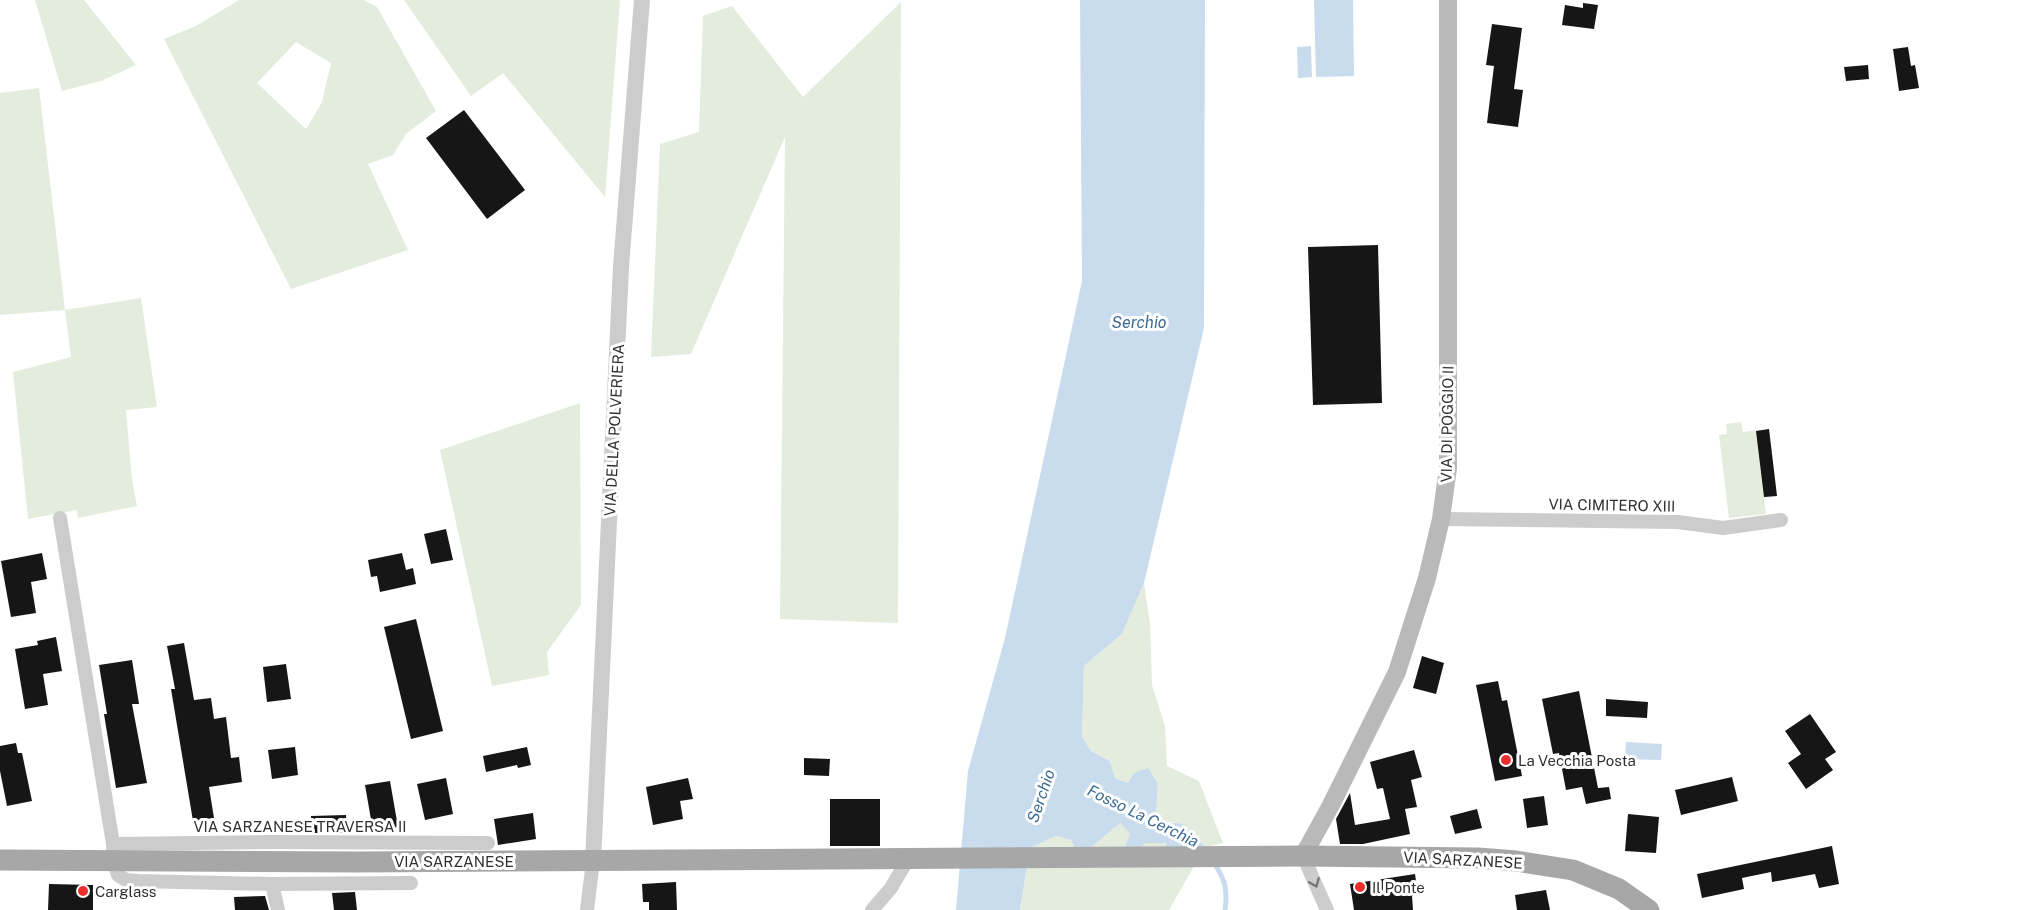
<svg xmlns="http://www.w3.org/2000/svg" width="2018" height="910" viewBox="0 0 2018 910" font-family="'Public Sans',sans-serif">
  <rect width="100%" height="100%" fill="#fff"/>
  <path fill="#e4eddd" fill-rule="evenodd" d="M 35,0 L 84,0 L 136,65 L 101,81 L 62,91 Z
    M 239,0 L 364,0 L 377,7 L 436,111 L 406,134 L 393,155 L 368,164 L 408,250 L 291,289 L 164,39 L 196,26 ZM 296,42 L 331,63 L 322,102 L 306,129 L 257,83 Z
    M 404,0 L 620,0 L 605,197 L 503,73 L 471,96 Z
    M 901,2 L 898,623 L 780,619 L 785,137 L 691,354 L 651,357 L 660,144 L 699,132 L 703,16 L 732,6 L 803,97 Z
    M 39,88 L 65,310 L 141,298 L 157,407 L 126,410 L 132,480 L 137,506 L 78,518 L 77,510 L 28,519 L 13,372 L 71,357 L 65,310 L 0,315 L 0,93 Z
    M 580,403 L 581,605 L 547,652 L 549,675 L 492,686 L 440,450 Z
    M 1741,422 L 1743,432 L 1769,429 L 1777,496 L 1764,498 L 1766,514 L 1729,518 L 1719,435 L 1727,434 L 1726,424 Z
    M 1144,583 L 1150,623 L 1152,685 L 1165,726 L 1167,766 L 1199,781 L 1223,843 L 1205,847 L 1169,910 L 1020,910 L 1030,848 L 1056,836 L 1071,840 L 1078,855 L 1088,850 L 1120,823 L 1130,834 L 1137,853 L 1144,843 L 1166,843 L 1164,864 L 1181,845 L 1204,847 L 1173,822 L 1164,822 L 1156,812 L 1158,784 L 1128,783 L 1115,778 L 1110,761 L 1091,751 L 1082,737 L 1084,666 L 1122,634 Z"/>
  <path fill="#c9dced" d="M 1080,0 L 1205,0 L 1204,328 L 1144,583 L 1122,634 L 1084,666 L 1082,737 L 1091,751 L 1110,761 L 1115,778 L 1128,783 L 1134,773 L 1148,768 L 1158,784 L 1156,813 L 1164,822 L 1183,824 L 1205,847 L 1182,845 L 1182,862 L 1164,864 L 1166,843 L 1145,843 L 1137,853 L 1120,861 L 1130,834 L 1120,823 L 1088,850 L 1078,855 L 1071,840 L 1056,836 L 1030,848 L 1020,910 L 956,910 L 968,771 L 1005,638 L 1082,281 Z
    M 1314,0 L 1353,0 L 1354,76 L 1316,77 Z
    M 1311,46 L 1312,77 L 1298,78 L 1297,47 Z
    M 1626,742 L 1662,744 L 1661,760 L 1625,759 Z"/>
  <g fill="none" stroke-linecap="round" stroke-linejoin="round">
    <path stroke="#c9dced" stroke-width="5" d="M 1213,861 C 1225,880 1228,888 1225,910"/>
  </g>
  <path fill="#161616" d="M 1583,3 L 1598,5 L 1594,29 L 1562,25 L 1565,5 L 1583,8 Z
    M 1492,24 L 1522,28 L 1514,89 L 1523,90 L 1518,127 L 1487,123 L 1494,66 L 1486,65 Z
    M 1908,47 L 1911,66 L 1915,65 L 1919,88 L 1899,91 L 1893,49 Z
    M 1868,65 L 1869,79 L 1846,81 L 1844,67 Z
    M 464,110 L 525,190 L 487,219 L 426,138 Z
    M 1378,245 L 1382,403 L 1313,405 L 1308,247 Z
    M 1769,429 L 1777,496 L 1764,497 L 1756,431 Z
    M 446,529 L 453,560 L 431,564 L 424,534 Z
    M 42,553 L 47,579 L 31,582 L 36,613 L 11,617 L 1,561 Z
    M 402,553 L 406,570 L 413,568 L 416,584 L 380,592 L 377,576 L 371,577 L 368,560 Z
    M 416,619 L 443,731 L 411,739 L 384,627 Z
    M 56,637 L 62,671 L 43,674 L 48,705 L 25,709 L 15,649 L 38,645 L 37,641 Z
    M 184,643 L 194,700 L 211,698 L 214,719 L 226,717 L 231,758 L 239,757 L 242,782 L 209,787 L 214,818 L 193,821 L 171,689 L 175,689 L 167,646 Z
    M 1422,656 L 1444,663 L 1436,694 L 1413,688 Z
    M 132,660 L 139,704 L 132,704 L 147,783 L 116,788 L 104,714 L 107,714 L 99,665 Z
    M 286,664 L 291,699 L 267,702 L 263,667 Z
    M 1498,681 L 1502,701 L 1507,700 L 1522,776 L 1495,781 L 1476,685 Z
    M 1579,691 L 1598,788 L 1609,787 L 1611,799 L 1586,804 L 1582,787 L 1566,790 L 1559,753 L 1553,754 L 1542,699 Z
    M 1606,699 L 1648,702 L 1647,718 L 1606,716 Z
    M 1810,714 L 1836,752 L 1825,759 L 1833,770 L 1806,789 L 1788,763 L 1801,754 L 1785,731 Z
    M 16,743 L 18,753 L 22,753 L 32,801 L 7,806 L 0,771 L 0,746 Z
    M 295,747 L 298,775 L 272,779 L 268,750 Z
    M 527,747 L 531,765 L 518,768 L 517,765 L 486,772 L 483,756 Z
    M 1414,750 L 1422,777 L 1411,780 L 1417,807 L 1405,809 L 1410,834 L 1363,844 L 1340,844 L 1336,819 L 1350,793 L 1355,825 L 1390,819 L 1383,788 L 1377,789 L 1370,762 Z
    M 804,758 L 830,759 L 829,776 L 804,775 Z
    M 1732,777 L 1738,801 L 1681,815 L 1675,790 Z
    M 446,778 L 453,814 L 425,820 L 417,784 Z
    M 688,778 L 693,799 L 680,801 L 683,819 L 653,825 L 646,787 Z
    M 390,781 L 398,827 L 373,831 L 365,785 Z
    M 1544,796 L 1548,825 L 1527,828 L 1523,799 Z
    M 830,799 L 880,799 L 880,846 L 830,846 Z
    M 1477,809 L 1482,828 L 1455,834 L 1450,816 Z
    M 533,813 L 536,839 L 498,845 L 494,819 Z
    M 1628,814 L 1659,817 L 1656,853 L 1625,851 Z
    M 346,815 L 347,833 L 312,833 L 311,816 Z
    M 1832,846 L 1839,884 L 1819,888 L 1815,874 L 1772,882 L 1771,872 L 1742,878 L 1744,889 L 1702,898 L 1697,874 Z
    M 1415,874 L 1418,895 L 1412,896 L 1413,910 L 1354,910 L 1350,884 Z
    M 676,882 L 677,910 L 649,910 L 649,902 L 643,902 L 642,884 Z
    M 49,884 L 93,885 L 93,910 L 48,910 Z
    M 1546,890 L 1550,910 L 1517,910 L 1515,895 Z
    M 355,892 L 357,910 L 334,910 L 332,893 Z
    M 265,896 L 269,910 L 235,910 L 234,897 Z"/>
  <g fill="none" stroke-linecap="round" stroke-linejoin="round">
    <path stroke="#ccc" stroke-width="14" d="M 60,518 L 113,844 L 114,861 L 118,875 L 126,880 L 138,881 L 272,884 L 278,910
      M 1441,519 L 1678,522 L 1723,528 L 1781,520
      M 113,844 L 269,842 L 488,843
      M 1303,856 L 1327,910
      M 272,884 L 411,883
      M 587,910 L 593,861
      M 872,910 L 891,888 L 908,859"/>
    <path stroke="#ccc" stroke-width="16" d="M 593,861 L 621,267 L 642,0"/>
    <path stroke="#b9b9b9" stroke-width="18" d="M 1303,856 L 1331,805 L 1397,672 L 1427,578 L 1441,519 L 1448,468 L 1448,0"/>
    <path stroke="#a7a7a7" stroke-width="21" d="M 0,860 L 358,862 L 1303,856 L 1478,858 L 1516,861 L 1573,870 L 1619,889 L 1649,910"/>
  </g>
  <defs><path id="oneway-chevron" d="M-2-3.5L2.5 0L-2 3.5" fill="none" stroke-width="1.6" stroke-linecap="round" stroke-linejoin="round" transform="scale(1.5)"/></defs>
  <use stroke="#767676" href="#oneway-chevron" transform="translate(1315 883) rotate(67)"/>
  <g fill="#ec2f2c" stroke="#fff" stroke-width="2">
    <circle cx="1506" cy="760" r="6"/>
    <circle cx="1360" cy="887" r="6"/>
    <circle cx="83" cy="891" r="6"/>
  </g>
  <g text-anchor="middle" dominant-baseline="central" stroke-width="6" stroke-linejoin="round" paint-order="stroke">
    <g font-size="15" fill="#2f2f2f" stroke="#fff">
      <text transform="translate(1447 424) rotate(-89)">VIA DI POGGIO II</text>
      <text transform="translate(614 430) rotate(-87)">VIA DELLA POLVERIERA</text>
      <text transform="translate(1612 505) rotate(1)">VIA CIMITERO XIII</text>
      <text x="300" y="826">VIA SARZANESE TRAVERSA II</text>
      <text transform="translate(1463 860) rotate(3)">VIA SARZANESE</text>
      <text x="454" y="861">VIA SARZANESE</text>
    </g>
    <g font-size="15" fill="#2f2f2f" stroke="#fff" text-anchor="start">
      <text x="1518" y="760">La Vecchia Posta</text>
      <text x="1372" y="887">Il Ponte</text>
      <text x="95" y="891">Carglass</text>
    </g>
    <g font-size="16" font-style="italic" fill="#3a6a95" stroke="#fff">
      <text x="1139" y="322">Serchio</text>
      <text transform="translate(1041 796) rotate(-71)">Serchio</text>
      <text transform="translate(1143 816) rotate(26)">Fosso La Cerchia</text>
    </g>
  </g>
</svg>
